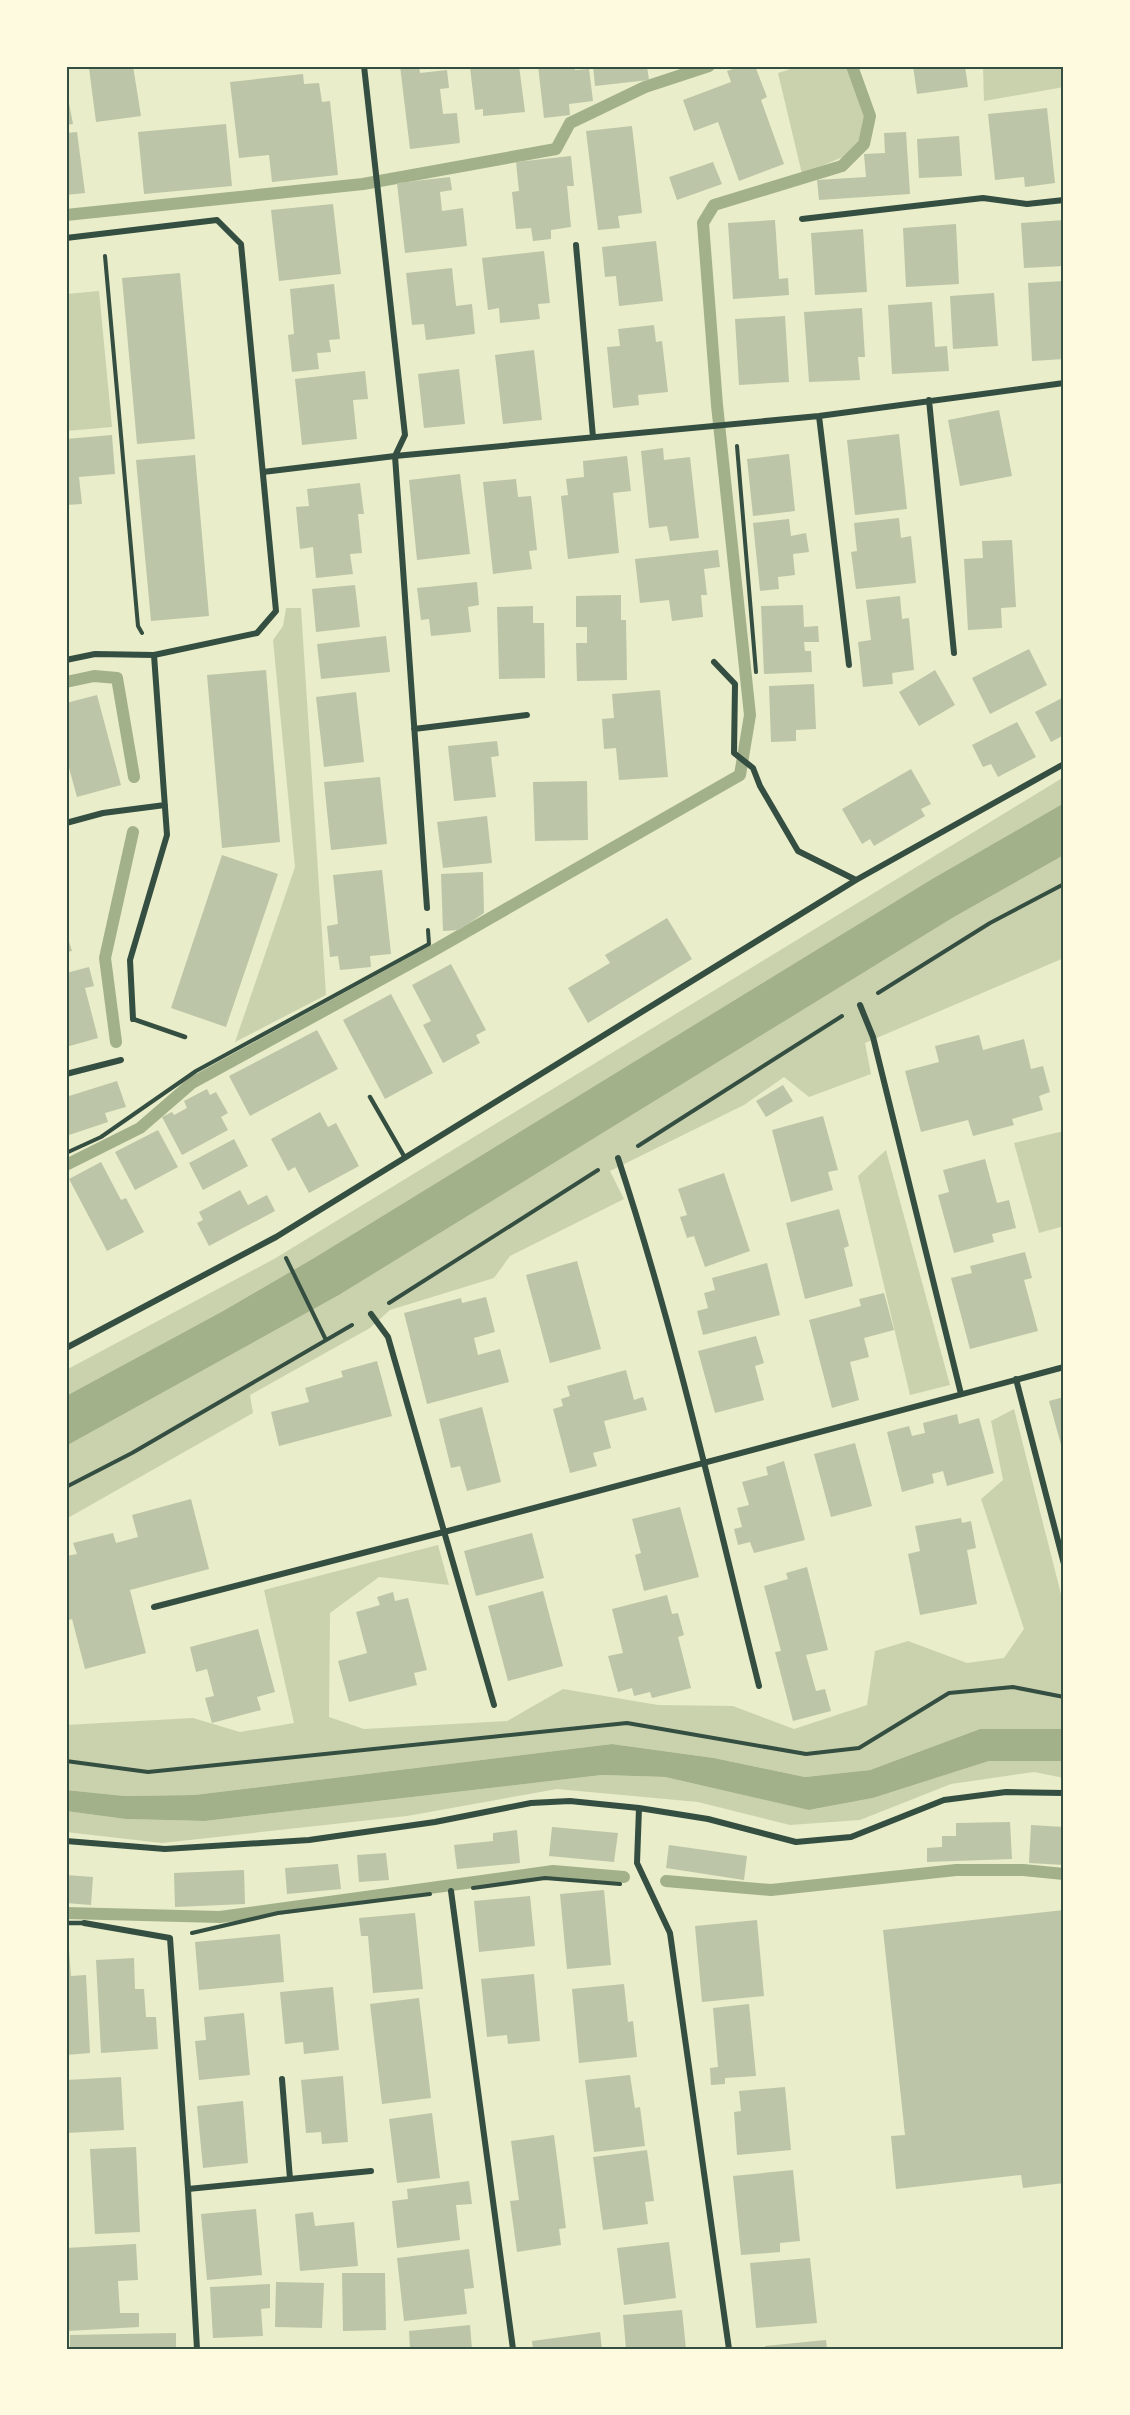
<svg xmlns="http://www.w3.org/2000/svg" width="1130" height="2415" viewBox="0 0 1130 2415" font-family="'Golos Text',sans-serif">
  <rect width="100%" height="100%" fill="#e9edc9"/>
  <path fill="#cad2ad" d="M 800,66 L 855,66 L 873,119 L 867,147 L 802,174 L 778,73 Z
    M 983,66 L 1064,66 L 1064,87 L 984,101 Z
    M 99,291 L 112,427 L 66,431 L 66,294 Z
    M 286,608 L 301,608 L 326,995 L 235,1042 L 295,867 L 273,640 L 283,626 Z
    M 1064,777 L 1064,803 L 932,879 L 314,1258 L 223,1311 L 66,1396 L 66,1370 L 274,1259 Z
    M 1064,855 L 1064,958 L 865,1043 L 871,1074 L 809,1097 L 784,1077 L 744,1105 L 610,1171 L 624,1199 L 510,1256 L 494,1278 L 390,1310 L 370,1328 L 250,1395 L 253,1413 L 66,1519 L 66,1446 L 339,1295 L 954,917 Z
    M 1064,1131 L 1064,1226 L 1039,1233 L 1014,1143 Z
    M 886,1150 L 950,1385 L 910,1395 L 858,1176 Z
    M 1014,1409 L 1064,1606 L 1064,1729 L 980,1729 L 870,1770 L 805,1777 L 714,1758 L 612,1744 L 194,1795 L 125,1796 L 66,1790 L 66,1725 L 193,1718 L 240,1732 L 294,1723 L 264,1590 L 438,1545 L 449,1585 L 379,1577 L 330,1613 L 329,1717 L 364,1729 L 507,1721 L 563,1689 L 658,1705 L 733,1706 L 794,1729 L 867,1705 L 875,1651 L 908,1641 L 967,1663 L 1004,1658 L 1024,1629 L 981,1499 L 1003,1480 L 991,1421 Z
    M 989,1761 L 1064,1761 L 1064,1778 L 1034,1772 L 951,1784 L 860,1820 L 790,1825 L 698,1802 L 557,1789 L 407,1816 L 162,1843 L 66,1832 L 66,1811 L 125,1819 L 205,1821 L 602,1775 L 665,1777 L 810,1810 L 873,1798 Z"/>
  <path fill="#a3b18a" d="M 1064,803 L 1064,855 L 954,917 L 339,1295 L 66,1446 L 66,1396 L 223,1311 L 314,1258 L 932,879 Z
    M 980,1729 L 1064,1729 L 1064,1761 L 989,1761 L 873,1798 L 809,1810 L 665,1777 L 602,1775 L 205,1821 L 125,1819 L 66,1811 L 66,1790 L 125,1796 L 194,1795 L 612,1744 L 714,1758 L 805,1777 L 870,1770 Z"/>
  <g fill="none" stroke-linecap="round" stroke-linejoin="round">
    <path stroke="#a3b18a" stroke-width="12" d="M 66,215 L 363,184 L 556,149 L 570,123 L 645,87 L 709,66
      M 66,682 L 94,676 L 117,678 L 134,777
      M 116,1042 L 105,958 L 133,832
      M 66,1165 L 140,1128 L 192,1083 L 431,952 L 740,775 L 750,715 L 717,405 L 703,223 L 714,205 L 842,166 L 864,144 L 870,116 L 852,66
      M 666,1881 L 771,1890 L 956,1870 L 1023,1870 L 1064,1874
      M 66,1913 L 220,1917 L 553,1871 L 624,1877"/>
  </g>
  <path fill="#bcc5a7" d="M 102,66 L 133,66 L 141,116 L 96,122 L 89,68 Z
    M 400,66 L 419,66 L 420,73 L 447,70 L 449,88 L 440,89 L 443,114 L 457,113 L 460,143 L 410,149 Z
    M 482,66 L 519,66 L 525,112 L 483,116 L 483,109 L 475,110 L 470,67 Z
    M 538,66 L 575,66 L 575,70 L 589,69 L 593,101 L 569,104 L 570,115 L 544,118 Z
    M 593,66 L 647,66 L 649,80 L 595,86 Z
    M 742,66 L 755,66 L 767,97 L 761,100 L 784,164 L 739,181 L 718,122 L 694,131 L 683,100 L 731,82 L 727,71 Z
    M 913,66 L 965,66 L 968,87 L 917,94 Z
    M 303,74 L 304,84 L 319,83 L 322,102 L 330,101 L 338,175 L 272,182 L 269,155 L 239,158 L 230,82 Z
    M 66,87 L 73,124 L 66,125 Z
    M 1047,108 L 1055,183 L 1025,187 L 1024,177 L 995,180 L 988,114 Z
    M 226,124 L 232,186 L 144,194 L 138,132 Z
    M 632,126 L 642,213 L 618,216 L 620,228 L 598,230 L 586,131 Z
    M 77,132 L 85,193 L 66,195 L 66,133 Z
    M 906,132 L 910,194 L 819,200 L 817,180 L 866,177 L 864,154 L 885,153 L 884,133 Z
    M 959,136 L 962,176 L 919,178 L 917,139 Z
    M 571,156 L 574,186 L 567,186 L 571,227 L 551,230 L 551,239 L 533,241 L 531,228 L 516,229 L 512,192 L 519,191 L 516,162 Z
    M 713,162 L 722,184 L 677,200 L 669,177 Z
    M 450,177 L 452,190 L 440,192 L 442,211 L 463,208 L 467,246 L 405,253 L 397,183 Z
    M 333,204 L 341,274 L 279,281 L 271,210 Z
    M 775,220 L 779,279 L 788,278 L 789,295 L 733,299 L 728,223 Z
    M 1064,220 L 1064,266 L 1024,268 L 1021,223 Z
    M 956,224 L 959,284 L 906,287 L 903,228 Z
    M 863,229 L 867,292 L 815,295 L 811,233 Z
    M 656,241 L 663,301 L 619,306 L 616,276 L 605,277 L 602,247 Z
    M 544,251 L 550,303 L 538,304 L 540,319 L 500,323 L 499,308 L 488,310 L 482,258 Z
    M 452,268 L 456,306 L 472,304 L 475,334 L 426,340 L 424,324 L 412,325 L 406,273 Z
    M 180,273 L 195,439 L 137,444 L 122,278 Z
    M 1064,281 L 1064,359 L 1032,361 L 1028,283 Z
    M 334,284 L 340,339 L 329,340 L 331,352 L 317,353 L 319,369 L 292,372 L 288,335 L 294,334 L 290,289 Z
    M 994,293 L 998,346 L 953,349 L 950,296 Z
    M 932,302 L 935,347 L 947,346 L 949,371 L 892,374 L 888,305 Z
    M 862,308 L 865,357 L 858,357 L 860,380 L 809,382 L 804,312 Z
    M 785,316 L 789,382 L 739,385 L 735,319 Z
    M 654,325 L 656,342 L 662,341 L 668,392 L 638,395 L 639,405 L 613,408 L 607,347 L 620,346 L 618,329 Z
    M 534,350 L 542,420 L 503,424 L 495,355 Z
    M 459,369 L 465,424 L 424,428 L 418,374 Z
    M 365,371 L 368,399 L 353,400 L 357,439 L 302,445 L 295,379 Z
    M 999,410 L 1012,476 L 960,486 L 948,420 Z
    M 899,434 L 907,509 L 855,515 L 847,440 Z
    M 112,435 L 115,474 L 79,477 L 82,504 L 66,505 L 66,439 Z
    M 663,448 L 664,460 L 690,457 L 699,538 L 670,541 L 667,526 L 649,528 L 641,451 Z
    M 789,454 L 795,511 L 753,516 L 747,459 Z
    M 195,455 L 209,616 L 151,621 L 136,460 Z
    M 627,456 L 631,491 L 613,493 L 619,553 L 568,559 L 561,496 L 568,495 L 566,479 L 584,477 L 583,461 Z
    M 460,474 L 470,554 L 417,560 L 409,480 Z
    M 516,479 L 518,497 L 531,496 L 537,550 L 529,551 L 532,569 L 493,574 L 483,482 Z
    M 360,483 L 364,514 L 358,514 L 362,553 L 350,554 L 353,574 L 316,578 L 313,547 L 300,549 L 296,507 L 309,506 L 307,489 Z
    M 899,518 L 901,538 L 911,536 L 916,583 L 856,589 L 851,552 L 857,551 L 854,523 Z
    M 789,519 L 791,536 L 806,533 L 809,552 L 793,554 L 795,575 L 778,577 L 779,589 L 760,591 L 753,523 Z
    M 1012,540 L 1016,607 L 1001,608 L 1002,628 L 968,630 L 964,559 L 983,558 L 982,541 Z
    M 718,550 L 720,567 L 704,569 L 707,595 L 701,595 L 703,617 L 672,621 L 669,600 L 640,603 L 635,559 Z
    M 477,582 L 479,605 L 468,607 L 471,632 L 431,636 L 429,619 L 421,620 L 417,588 Z
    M 355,585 L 360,627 L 316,632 L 312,589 Z
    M 621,595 L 621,620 L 626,620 L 627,680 L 577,681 L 576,643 L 587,643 L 587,627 L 576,627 L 576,596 Z
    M 900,596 L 902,619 L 909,618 L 914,670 L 892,673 L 893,684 L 863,687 L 858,642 L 871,640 L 866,600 Z
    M 803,605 L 804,627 L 818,626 L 819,642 L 804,642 L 805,651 L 811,651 L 812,672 L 764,674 L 761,606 Z
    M 533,606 L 533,623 L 544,623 L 545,678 L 499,679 L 497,607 Z
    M 386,636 L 390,672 L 321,679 L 317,644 Z
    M 1029,649 L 1047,685 L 990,714 L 972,678 Z
    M 266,670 L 280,842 L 222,848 L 207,675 Z
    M 935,670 L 955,705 L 919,726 L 899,692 Z
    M 814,684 L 816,729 L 796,730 L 796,741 L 771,742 L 769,686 Z
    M 660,690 L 668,777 L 619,780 L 616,748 L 604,749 L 602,719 L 614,718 L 612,694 Z
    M 356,692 L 364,762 L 324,767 L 316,697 Z
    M 97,695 L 121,785 L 77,797 L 66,757 L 66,703 Z
    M 1064,697 L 1064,735 L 1051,742 L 1035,712 Z
    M 1017,722 L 1036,757 L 998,777 L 991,764 L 983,767 L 972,745 Z
    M 497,741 L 499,756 L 491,757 L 496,797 L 454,801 L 448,746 Z
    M 911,769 L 931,804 L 921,809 L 925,816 L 874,846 L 870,839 L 862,844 L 842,809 Z
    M 380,777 L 387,844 L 331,850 L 324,782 Z
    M 587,781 L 588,840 L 535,841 L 533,782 Z
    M 487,816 L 492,863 L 443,868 L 437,822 Z
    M 222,855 L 278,874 L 226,1027 L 171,1008 Z
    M 382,870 L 391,954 L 370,956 L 371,967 L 340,970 L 338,956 L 330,957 L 327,926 L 338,924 L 333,875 Z
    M 483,872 L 484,913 L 459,930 L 443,931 L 441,874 Z
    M 667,918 L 692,959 L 588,1023 L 568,988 L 610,963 L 605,955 Z
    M 66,932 L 72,951 L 66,952 Z
    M 451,964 L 486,1030 L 476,1035 L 480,1043 L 443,1063 L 423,1025 L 431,1021 L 412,985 Z
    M 89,967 L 94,986 L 85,988 L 98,1038 L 66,1047 L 66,973 Z
    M 391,994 L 433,1073 L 385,1099 L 343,1020 Z
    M 317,1030 L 338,1069 L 250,1116 L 229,1076 Z
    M 979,1035 L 983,1050 L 1024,1039 L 1031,1069 L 1043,1066 L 1050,1092 L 1039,1096 L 1043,1110 L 1012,1119 L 1014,1125 L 973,1136 L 968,1120 L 921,1132 L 905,1071 L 939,1062 L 935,1046 Z
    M 117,1081 L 126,1107 L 105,1113 L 108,1122 L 69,1135 L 66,1124 L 66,1097 Z
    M 783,1085 L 793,1101 L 766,1117 L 756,1101 Z
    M 207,1089 L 210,1095 L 216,1092 L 228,1113 L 221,1117 L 228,1130 L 182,1155 L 162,1117 L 172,1112 L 174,1115 L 187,1108 L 184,1101 Z
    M 320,1112 L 328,1127 L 336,1123 L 359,1166 L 309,1193 L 295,1167 L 288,1171 L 271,1139 Z
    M 823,1116 L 838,1170 L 828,1172 L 833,1190 L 791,1202 L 772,1130 Z
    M 158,1130 L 178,1167 L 135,1190 L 115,1152 Z
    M 234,1139 L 248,1166 L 203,1190 L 189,1163 Z
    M 985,1159 L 997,1203 L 1009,1200 L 1016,1228 L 992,1234 L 994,1242 L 954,1253 L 938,1195 L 949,1192 L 943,1170 Z
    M 101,1162 L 121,1200 L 126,1198 L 144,1232 L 107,1251 L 69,1179 Z
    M 724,1173 L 750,1251 L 705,1267 L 694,1236 L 687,1238 L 680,1217 L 687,1215 L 678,1189 Z
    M 240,1190 L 248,1205 L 267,1195 L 275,1211 L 209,1246 L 197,1223 L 203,1220 L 199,1212 Z
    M 839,1209 L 849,1246 L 844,1248 L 853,1286 L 805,1299 L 786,1223 Z
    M 1025,1252 L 1032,1278 L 1024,1280 L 1038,1331 L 970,1349 L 951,1278 L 972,1273 L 970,1266 Z
    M 577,1261 L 601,1349 L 550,1363 L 526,1275 Z
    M 767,1263 L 780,1315 L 703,1335 L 697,1311 L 708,1308 L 704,1293 L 715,1290 L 712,1278 Z
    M 884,1293 L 894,1330 L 864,1338 L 869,1357 L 850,1362 L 859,1400 L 832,1408 L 809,1320 L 861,1306 L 859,1299 Z
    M 486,1297 L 495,1332 L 474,1338 L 478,1355 L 500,1349 L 509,1382 L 427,1404 L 404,1313 L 461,1298 L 462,1303 Z
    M 756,1336 L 764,1363 L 755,1366 L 764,1400 L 715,1413 L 698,1351 Z
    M 377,1361 L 392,1416 L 279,1446 L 271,1412 L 309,1402 L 305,1388 L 343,1377 L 341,1371 Z
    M 626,1370 L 634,1400 L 643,1397 L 647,1410 L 604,1421 L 611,1448 L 593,1453 L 597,1466 L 570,1473 L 553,1409 L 563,1406 L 561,1399 L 570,1396 L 567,1386 Z
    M 1064,1397 L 1064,1452 L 1063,1452 L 1049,1401 Z
    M 482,1407 L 501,1482 L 467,1491 L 460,1466 L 451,1468 L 439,1419 Z
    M 957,1414 L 959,1424 L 979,1418 L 994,1473 L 947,1486 L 943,1471 L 932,1474 L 934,1483 L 902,1492 L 887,1432 L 909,1426 L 912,1436 L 925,1433 L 923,1423 Z
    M 855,1443 L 872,1506 L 831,1517 L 814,1454 Z
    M 784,1461 L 805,1540 L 754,1553 L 750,1542 L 738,1545 L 734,1529 L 742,1527 L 737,1508 L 749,1505 L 742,1482 L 768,1475 L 766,1467 Z
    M 191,1499 L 209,1569 L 130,1590 L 146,1653 L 85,1669 L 72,1619 L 66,1621 L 66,1556 L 77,1554 L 73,1543 L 113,1533 L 116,1543 L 138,1537 L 132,1515 Z
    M 680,1507 L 699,1577 L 644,1591 L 635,1555 L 641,1553 L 632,1519 Z
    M 961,1518 L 962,1523 L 971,1521 L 976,1548 L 967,1550 L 977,1604 L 920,1615 L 908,1554 L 920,1551 L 915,1526 Z
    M 532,1533 L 544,1578 L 476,1596 L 464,1551 Z
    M 807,1567 L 828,1650 L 806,1655 L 816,1691 L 825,1689 L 831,1711 L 793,1721 L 775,1652 L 781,1651 L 764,1586 L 788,1579 L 786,1573 Z
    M 543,1591 L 563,1666 L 508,1681 L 488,1606 Z
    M 393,1592 L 395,1601 L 408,1598 L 427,1670 L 414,1673 L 417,1685 L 349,1702 L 338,1661 L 367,1653 L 356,1612 L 380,1605 L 377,1597 Z
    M 667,1595 L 672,1614 L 678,1613 L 684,1635 L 678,1637 L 691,1688 L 652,1698 L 650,1692 L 634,1696 L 632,1688 L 618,1692 L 608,1656 L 623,1653 L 612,1609 Z
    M 258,1629 L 275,1692 L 257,1697 L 261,1710 L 212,1723 L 205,1698 L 214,1696 L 207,1669 L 196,1672 L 190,1647 Z
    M 1010,1822 L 1012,1859 L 927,1862 L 927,1848 L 942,1847 L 942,1836 L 956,1836 L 956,1823 Z
    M 1031,1825 L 1064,1827 L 1064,1865 L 1029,1863 Z
    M 552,1827 L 618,1833 L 614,1862 L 549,1856 Z
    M 517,1830 L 520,1863 L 457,1869 L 454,1845 L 493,1841 L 493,1833 Z
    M 669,1845 L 747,1856 L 744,1880 L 666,1868 Z
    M 386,1853 L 389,1880 L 359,1882 L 357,1855 Z
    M 338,1864 L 341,1889 L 287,1894 L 285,1868 Z
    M 244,1870 L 245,1904 L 175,1907 L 174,1873 Z
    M 66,1875 L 93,1877 L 91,1905 L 66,1903 Z
    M 604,1890 L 611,1965 L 567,1969 L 560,1894 Z
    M 530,1896 L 535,1946 L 479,1952 L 474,1901 Z
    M 1064,1910 L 1064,2183 L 1023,2188 L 1021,2175 L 896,2189 L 891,2136 L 905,2135 L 883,1930 Z
    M 415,1913 L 423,1989 L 373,1993 L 368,1936 L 361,1936 L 359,1918 Z
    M 757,1920 L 764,1996 L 702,2002 L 695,1926 Z
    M 280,1934 L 284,1982 L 199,1990 L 195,1942 Z
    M 66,1950 L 69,1950 L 71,1976 L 86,1975 L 90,2053 L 66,2055 Z
    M 134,1958 L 135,1989 L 144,1989 L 146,2017 L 156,2017 L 158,2049 L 101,2053 L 96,1960 Z
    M 534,1974 L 540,2041 L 508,2044 L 507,2035 L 487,2037 L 481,1979 Z
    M 624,1984 L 628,2022 L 633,2021 L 637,2057 L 579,2063 L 572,1989 Z
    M 333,1987 L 339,2050 L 304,2054 L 303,2042 L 285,2044 L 280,1992 Z
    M 419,1998 L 431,2098 L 382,2104 L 370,2004 Z
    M 749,2004 L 756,2076 L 725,2078 L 725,2084 L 711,2085 L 710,2068 L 718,2067 L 713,2008 Z
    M 244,2013 L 250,2075 L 199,2080 L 195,2041 L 206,2040 L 204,2017 Z
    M 630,2075 L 635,2108 L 640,2107 L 645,2146 L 594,2152 L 585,2080 Z
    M 343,2076 L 348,2142 L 322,2144 L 321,2132 L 306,2133 L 301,2080 Z
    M 121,2077 L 124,2130 L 66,2133 L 66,2080 Z
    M 785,2087 L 791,2150 L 737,2155 L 734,2112 L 741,2111 L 739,2091 Z
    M 243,2101 L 248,2163 L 203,2168 L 197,2106 Z
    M 432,2113 L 440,2178 L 397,2183 L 389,2119 Z
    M 554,2135 L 566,2228 L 559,2229 L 561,2245 L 517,2252 L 510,2201 L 519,2200 L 511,2141 Z
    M 136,2147 L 140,2232 L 95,2234 L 90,2149 Z
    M 647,2150 L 654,2201 L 645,2202 L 648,2224 L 603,2230 L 593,2157 Z
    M 793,2170 L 800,2241 L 780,2243 L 780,2252 L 741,2255 L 733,2176 Z
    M 469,2181 L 472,2204 L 456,2205 L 460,2240 L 397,2248 L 392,2201 L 408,2199 L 407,2189 Z
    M 256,2209 L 262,2275 L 207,2280 L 201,2214 Z
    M 313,2212 L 315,2226 L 354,2222 L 358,2266 L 300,2271 L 295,2214 Z
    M 669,2242 L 676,2298 L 624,2305 L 617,2248 Z
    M 136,2244 L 138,2280 L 118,2281 L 120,2313 L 139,2313 L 139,2327 L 68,2331 L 66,2248 Z
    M 469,2249 L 474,2288 L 464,2289 L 467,2314 L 404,2321 L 397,2258 Z
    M 810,2258 L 817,2323 L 756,2328 L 750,2263 Z
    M 342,2273 L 385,2273 L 386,2330 L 343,2331 Z
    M 276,2282 L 324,2283 L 322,2328 L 275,2327 Z
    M 270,2284 L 270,2308 L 261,2309 L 263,2336 L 213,2338 L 210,2287 Z
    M 682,2310 L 686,2349 L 626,2349 L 623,2315 Z
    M 470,2325 L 472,2349 L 410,2349 L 409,2331 Z
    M 600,2332 L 602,2349 L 533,2349 L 532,2341 Z
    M 176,2333 L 176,2349 L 70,2349 L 70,2335 Z
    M 826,2340 L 827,2349 L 765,2349 L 765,2346 Z"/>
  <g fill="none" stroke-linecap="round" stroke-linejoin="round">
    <path stroke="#344e41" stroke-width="4" d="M 105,256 L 138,626 L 142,633
      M 737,446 L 756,672
      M 878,993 L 990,923 L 1064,884
      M 638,1146 L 842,1016
      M 66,1153 L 101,1137 L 196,1071 L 429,944 L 428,930
      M 286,1258 L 326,1340
      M 389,1303 L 598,1170
      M 66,1487 L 132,1453 L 352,1325
      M 66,1761 L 148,1772 L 627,1723 L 806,1754 L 859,1748 L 949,1693 L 1013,1687 L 1064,1697
      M 473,1888 L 545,1878 L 620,1884
      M 192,1933 L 278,1913 L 430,1894"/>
    <path stroke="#344e41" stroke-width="4.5" d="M 133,1019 L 185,1037
      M 370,1097 L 404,1156
      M 66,1923 L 84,1923"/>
    <path stroke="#344e41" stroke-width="6" d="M 364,66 L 405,435 L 395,456 L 427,908
      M 802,219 L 983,198 L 1027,204 L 1064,200
      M 66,238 L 217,220 L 241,244 L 276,611 L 257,633 L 154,655 L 95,654 L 66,660
      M 576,245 L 593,437
      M 929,400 L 954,653
      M 819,416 L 849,665
      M 263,472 L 395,456 L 819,416 L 1064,383
      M 714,662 L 735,684 L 734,753 L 753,768 L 760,786 L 798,851 L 856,880
      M 414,729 L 527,715
      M 66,823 L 103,813 L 165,805
      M 860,1005 L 873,1037 L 961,1394
      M 133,1019 L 130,960 L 167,835 L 154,655
      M 66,1074 L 121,1060
      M 618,1158 C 675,1331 715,1509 759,1686
      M 371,1314 L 388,1337 L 494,1705
      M 66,1348 L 276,1237 L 856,880 L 1064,764
      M 1016,1379 L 1064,1564
      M 154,1607 L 444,1532 L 1064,1367
      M 639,1808 L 637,1863 L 670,1933 L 729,2349
      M 66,1841 L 165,1849 L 309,1840 L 435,1822 L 531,1803 L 570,1801 L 639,1808 L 708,1819 L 796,1842 L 851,1837 L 944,1800 L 1006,1792 L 1064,1793
      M 451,1891 L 513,2349
      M 84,1923 L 170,1938 L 188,2189 L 197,2349
      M 282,2079 L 290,2179
      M 188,2189 L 371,2171"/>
  </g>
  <rect width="1130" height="2415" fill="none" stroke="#fefae0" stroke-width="135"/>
  <rect x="68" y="68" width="994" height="2280" fill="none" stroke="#344e41" stroke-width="2"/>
</svg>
